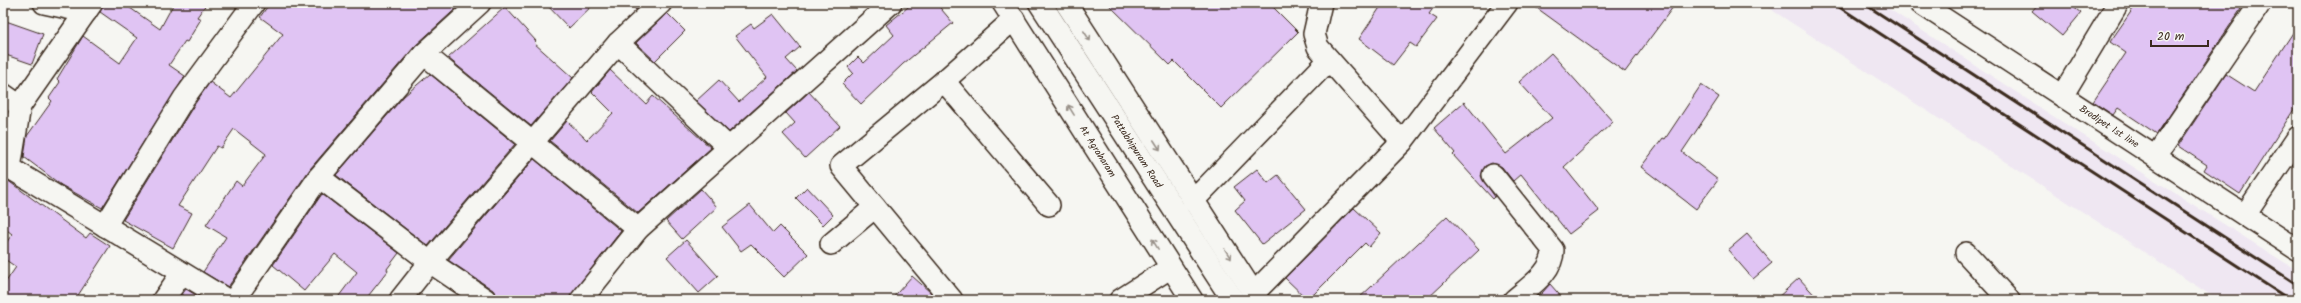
<svg xmlns="http://www.w3.org/2000/svg" width="2301" height="303" viewBox="0 0 2301 303" font-family="Kalam,sans-serif">
  <rect width="100%" height="100%" fill="#f6f6f2"/>
  <filter id="ink" filterUnits="userSpaceOnUse"><feTurbulence type="fractalNoise" baseFrequency=".025" numOctaves="2"/><feDisplacementMap in="SourceGraphic" scale="8" xChannelSelector="R" yChannelSelector="G"/><feConvolveMatrix kernelMatrix="1 2 1 2 8 2 1 2 1" color-interpolation-filters="sRGB"/></filter>
  <g filter="url(#ink)">
    <path fill="#efe7f2" d="M 1761,3 L 1880,3 L 2045,111 L 2298,271 L 2298,300 L 2218,300 Z"/>
    <path fill="#e0c4f3" stroke="#3b2a1e" d="M 104,3 L 123,3 L 160,29 L 174,3 L 207,3 L 197,17 L 201,19 L 187,42 L 185,41 L 169,65 L 185,76 L 102,208 L 61,185 L 24,157 L 27,136 L 52,101 L 49,98 L 60,82 L 57,79 L 83,36 L 120,63 L 137,38 L 100,12 Z
      M 270,3 L 462,3 L 415,46 L 310,169 L 228,287 L 203,272 L 226,237 L 206,225 L 236,181 L 242,186 L 266,154 L 234,129 L 221,148 L 217,146 L 178,206 L 192,213 L 173,248 L 123,220 L 194,105 L 210,82 L 231,98 L 283,34 L 260,17 Z
      M 545,3 L 595,3 L 569,28 Z
      M 630,3 L 643,3 L 636,10 Z
      M 913,3 L 936,3 L 953,23 L 903,64 L 861,104 L 842,84 L 853,73 L 848,67 L 858,57 L 864,63 L 894,35 L 886,25 Z
      M 1107,3 L 1269,3 L 1298,32 L 1221,108 L 1174,61 L 1170,65 Z
      M 1383,3 L 1437,3 L 1429,14 L 1437,19 L 1416,47 L 1410,43 L 1393,65 L 1359,39 Z
      M 1530,3 L 1676,3 L 1625,72 Z
      M 2039,3 L 2068,3 L 2081,13 L 2062,36 L 2032,11 Z
      M 2137,3 L 2231,3 L 2241,9 L 2157,134 L 2118,108 L 2113,115 L 2093,102 L 2126,53 L 2110,42 Z
      M 505,7 L 536,41 L 534,43 L 573,78 L 531,126 L 448,58 Z
      M 667,13 L 685,31 L 655,61 L 636,43 Z
      M 773,14 L 800,47 L 786,59 L 797,71 L 729,132 L 696,101 L 719,80 L 739,102 L 767,77 L 735,36 L 751,24 L 754,28 Z
      M 3,20 L 43,34 L 32,64 L 3,54 Z
      M 2298,25 L 2298,103 L 2240,194 L 2204,170 L 2207,165 L 2178,146 L 2226,74 L 2254,92 Z
      M 1551,53 L 1613,122 L 1564,167 L 1599,211 L 1569,234 L 1521,174 L 1513,181 L 1502,167 L 1492,163 L 1485,166 L 1481,176 L 1495,197 L 1493,199 L 1453,155 L 1455,153 L 1434,128 L 1464,102 L 1506,154 L 1552,118 L 1519,82 Z
      M 610,70 L 646,104 L 653,96 L 711,148 L 638,213 L 550,141 L 567,121 L 587,140 L 613,113 L 592,92 Z
      M 430,74 L 515,144 L 428,246 L 336,175 L 404,96 Z
      M 1701,85 L 1719,97 L 1682,152 L 1718,180 L 1696,209 L 1641,167 L 1663,138 L 1665,139 Z
      M 809,92 L 840,126 L 805,158 L 783,134 L 795,123 L 786,113 Z
      M 534,159 L 621,231 L 567,300 L 498,300 L 493,290 L 448,260 Z
      M 1257,169 L 1268,183 L 1278,175 L 1306,209 L 1262,244 L 1235,210 L 1245,201 L 1234,187 Z
      M 3,177 L 86,238 L 90,233 L 110,246 L 75,300 L 3,300 L 3,286 L 16,267 L 3,258 L 3,248 L 12,234 L 3,227 Z
      M 807,187 L 833,215 L 823,225 L 796,198 Z
      M 701,189 L 717,207 L 682,239 L 666,221 Z
      M 322,194 L 399,253 L 387,269 L 388,271 L 365,300 L 336,300 L 357,272 L 335,254 L 304,291 L 273,265 Z
      M 750,205 L 773,233 L 780,226 L 808,254 L 784,277 L 751,244 L 741,251 L 722,227 Z
      M 1354,208 L 1381,233 L 1369,247 L 1365,243 L 1308,300 L 1285,278 Z
      M 1447,216 L 1479,250 L 1426,300 L 1357,300 Z
      M 1747,234 L 1772,263 L 1753,279 L 1728,250 Z
      M 686,240 L 718,276 L 699,293 L 667,257 Z
      M 912,276 L 930,292 L 936,300 L 891,300 Z
      M 1799,278 L 1819,300 L 1775,300 Z
      M 1550,284 L 1564,300 L 1533,300 L 1542,293 Z
      M 186,289 L 204,300 L 178,300 Z"/>
    <g fill="none" stroke-linecap="round" stroke-linejoin="round">
      <defs>
        <g id="street">
          <path d="M 44,3 L 86,12"/>
          <path d="M 92,3 L 20,106 L 10,168 L 227,300"/>
          <path id="s1" d="M 1003,3 L 1192,300"/>
          <path d="M 1066,3 L 1258,300"/>
          <path d="M 1321,3 L 1314,34 L 1318,47 L 1402,142"/>
          <path id="s2" d="M 1920,3 L 2298,250"/>
          <path d="M 618,43 L 729,148"/>
          <path d="M 424,54 L 638,229"/>
          <path d="M 944,81 L 1049,205"/>
          <path d="M 3,94 L 20,106"/>
          <path d="M 2062,96 L 2118,3"/>
          <path d="M 2156,156 L 2259,5"/>
          <path d="M 1493,175 L 1553,250 C 1553,272 1530,286 1514,300"/>
          <path d="M 319,177 L 430,262 L 486,300"/>
          <path d="M 1193,201 L 1329,60"/>
          <path d="M 2245,215 L 2298,137"/>
          <path d="M 105,226 L 184,98 L 254,3"/>
          <path d="M 831,244 L 875,207"/>
          <path d="M 1966,253 L 2009,300"/>
          <path d="M 1254,293 L 1402,142 L 1507,3"/>
          <path d="M 163,300 L 182,273"/>
          <path d="M 234,300 L 319,177 L 424,54 L 480,3"/>
          <path d="M 400,300 L 430,262 L 618,43 L 661,3"/>
          <path d="M 581,300 L 638,229 L 891,3"/>
          <path d="M 952,300 L 841,166 L 944,81 L 1014,19"/>
          <path d="M 1120,300 L 1170,268"/>
        </g>
        <g id="secondary">
          <path id="s3" d="M 1040,3 L 1233,300"/>
        </g>
      </defs>
      <use href="#street" stroke="#3b2a1e" stroke-width="24"/>
      <use href="#secondary" stroke="#3b2a1e" stroke-width="25"/>
      <use href="#street" stroke="#f6f6f2" stroke-width="21"/>
      <use href="#secondary" stroke="#f6f6f2" stroke-width="22"/>
      <path stroke="#3b2a1e" stroke-width="3" d="M 1833,3 L 2290,300
        M 1863,3 L 2298,285"/>
    </g>
    <defs><path id="oneway-shaft" d="M-6 0H5M1.5-3L5.5 0L1.5 3" fill="none" stroke-width="1.6" stroke-linecap="round" stroke-linejoin="round"/></defs>
    <g stroke="#989088">
      <use href="#oneway-shaft" transform="translate(1087 36) rotate(57)"/>
      <use href="#oneway-shaft" transform="translate(1071 110) rotate(-122)"/>
      <use href="#oneway-shaft" transform="translate(1157 145) rotate(57)"/>
      <use href="#oneway-shaft" transform="translate(1155 244) rotate(-122)"/>
      <use href="#oneway-shaft" transform="translate(1228 254) rotate(57)"/>
    </g>
  </g>
  <g text-anchor="middle" dominant-baseline="central" stroke-width="3" stroke-linejoin="round" paint-order="stroke">
    <g font-size="10" fill="#3b2a1e" stroke="#f6f6f2">
      <text stroke="none"><textPath href="#s2" startOffset="226">Brodipet 1st line</textPath></text>
      <text stroke="none"><textPath href="#s1" startOffset="176">At Agraharam</textPath></text>
      <text stroke="none"><textPath href="#s3" startOffset="177">Pattabhipuram Road</textPath></text>
    </g>
  </g>
  <rect width="2301" height="303" fill="none" stroke="#f6f6f2" stroke-width="16"/>
  <rect x="8" y="8" width="2285" height="287" fill="none" stroke="#3b2a1e" stroke-width="1.5" filter="url(#ink)"/>
  <path d="M2151 40v6h57v-6" fill="none" stroke="#3b2a1e" stroke-width="2"/>
  <text x="2157" y="40" font-size="12" fill="#3b2a1e" stroke="#f6f6f2" stroke-width="3" paint-order="stroke">20 m</text>
</svg>
